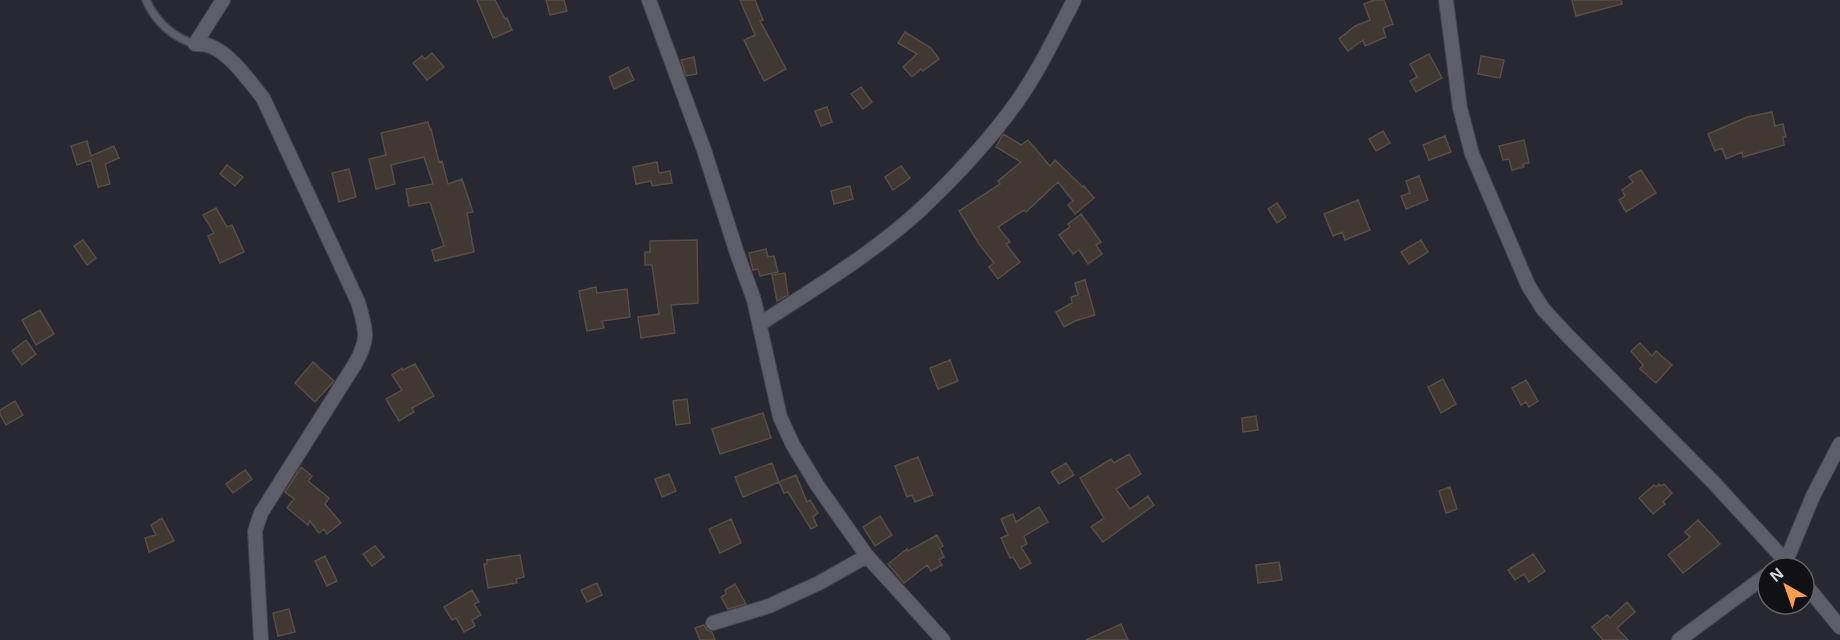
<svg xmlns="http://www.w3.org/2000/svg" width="1840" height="640" viewBox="0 0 1840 640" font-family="Helvetica,sans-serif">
  <rect width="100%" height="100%" fill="#272831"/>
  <path fill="#413832" stroke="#564d46" stroke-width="1.5" d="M 477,0 L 495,0 L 505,19 L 507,18 L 512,30 L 493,38 Z
    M 546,0 L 564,0 L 567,11 L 550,15 Z
    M 740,0 L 755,0 L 763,20 L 760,21 L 786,69 L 764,81 L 744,40 L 755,35 Z
    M 1374,0 L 1384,0 L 1393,24 L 1383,28 L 1386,37 L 1365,46 L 1363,40 L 1348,51 L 1339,39 L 1355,26 L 1370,20 L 1364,4 Z
    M 1572,0 L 1621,0 L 1622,4 L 1576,16 Z
    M 905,32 L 931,48 L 939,59 L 923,71 L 921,69 L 912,77 L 903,67 L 917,54 L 898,43 Z
    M 432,53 L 444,67 L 427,80 L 413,63 L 422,56 L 425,59 Z
    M 1429,54 L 1442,78 L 1416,92 L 1410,81 L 1417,77 L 1410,64 Z
    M 1481,56 L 1504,60 L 1500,78 L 1478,74 Z
    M 694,57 L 697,74 L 686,76 L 681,60 Z
    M 628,67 L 634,80 L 614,89 L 609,77 Z
    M 861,87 L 872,102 L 863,109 L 851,94 Z
    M 827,107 L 832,122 L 821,126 L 815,111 Z
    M 1772,112 L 1775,126 L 1783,124 L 1786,137 L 1783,137 L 1784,145 L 1743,157 L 1742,152 L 1726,159 L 1722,148 L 1715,151 L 1708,134 L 1747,117 Z
    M 428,122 L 430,130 L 431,129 L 439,162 L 442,161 L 448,184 L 462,179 L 473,212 L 467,213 L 474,252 L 435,261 L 432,250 L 444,246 L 430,202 L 409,206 L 406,189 L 433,184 L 424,157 L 391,165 L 395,184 L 376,189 L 369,159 L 386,155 L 381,133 Z
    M 1383,131 L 1390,143 L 1376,151 L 1369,139 Z
    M 1003,134 L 1021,145 L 1028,140 L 1050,166 L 1055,160 L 1083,187 L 1084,186 L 1094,198 L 1075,214 L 1068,205 L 1073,201 L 1058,182 L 1026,212 L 1024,210 L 998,227 L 1010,242 L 1006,244 L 1020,262 L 998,279 L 989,267 L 994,263 L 979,244 L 959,211 L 1000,184 L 998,181 L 1021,162 L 996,147 Z
    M 1445,136 L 1451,152 L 1429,160 L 1423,145 Z
    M 1524,140 L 1529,163 L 1523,164 L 1524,167 L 1512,170 L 1509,159 L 1503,160 L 1499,146 Z
    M 87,141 L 91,156 L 114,146 L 119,158 L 105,164 L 110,184 L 98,187 L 91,160 L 77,165 L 71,146 Z
    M 657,162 L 659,173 L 670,171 L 672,183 L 652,186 L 651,181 L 636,184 L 633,167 Z
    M 227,165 L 243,177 L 235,186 L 220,174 Z
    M 901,166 L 910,178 L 893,190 L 885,177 Z
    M 349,169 L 356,197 L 339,202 L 332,173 Z
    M 1641,170 L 1656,193 L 1626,212 L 1619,200 L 1625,196 L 1622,190 L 1633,182 L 1629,177 Z
    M 1419,176 L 1428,200 L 1406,209 L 1401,196 L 1410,193 L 1406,181 Z
    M 850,186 L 853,199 L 834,204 L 831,191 Z
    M 1358,200 L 1370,230 L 1345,240 L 1342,232 L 1333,236 L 1324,214 Z
    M 1277,203 L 1286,217 L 1277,223 L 1268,209 Z
    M 216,208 L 227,227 L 232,225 L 244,252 L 220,263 L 208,236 L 214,233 L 203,215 Z
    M 1081,214 L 1101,242 L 1096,245 L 1102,254 L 1088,264 L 1079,250 L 1073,254 L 1059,235 L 1070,227 L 1068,224 Z
    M 83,240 L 96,258 L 87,265 L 74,246 Z
    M 697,240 L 698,303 L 671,305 L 675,333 L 641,338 L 638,317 L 659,314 L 652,265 L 645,265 L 645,252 L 650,252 L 650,241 Z
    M 1421,240 L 1428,252 L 1409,264 L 1401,252 Z
    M 766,249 L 768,257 L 774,256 L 778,272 L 760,276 L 758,269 L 753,270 L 749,253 Z
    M 785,273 L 788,295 L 777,301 L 772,275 Z
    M 1085,280 L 1095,315 L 1075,321 L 1064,327 L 1056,312 L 1072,303 L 1071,297 L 1078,295 L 1075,283 Z
    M 596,287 L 597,293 L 627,289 L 630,317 L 602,321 L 604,328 L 587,331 L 579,291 Z
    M 40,310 L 54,334 L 36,345 L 22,320 Z
    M 26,340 L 36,354 L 22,365 L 12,351 Z
    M 1640,343 L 1652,356 L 1656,351 L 1672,365 L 1656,383 L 1640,369 L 1643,365 L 1631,351 Z
    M 950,360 L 958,381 L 938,389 L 930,368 Z
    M 313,362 L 334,381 L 315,402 L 295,383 Z
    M 415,364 L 434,396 L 412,408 L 414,412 L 399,421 L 386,399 L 402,390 L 392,375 L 402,368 L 403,370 Z
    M 1443,379 L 1456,404 L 1441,413 L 1428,387 Z
    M 1526,380 L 1538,401 L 1529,407 L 1526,402 L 1521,405 L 1512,388 Z
    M 687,399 L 690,423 L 676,425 L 673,401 Z
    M 15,401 L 23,415 L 6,425 L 0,414 L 0,410 Z
    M 763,413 L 771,438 L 720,454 L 712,429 Z
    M 1256,416 L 1258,430 L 1243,432 L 1242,418 Z
    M 1129,454 L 1141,474 L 1116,489 L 1130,509 L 1148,496 L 1154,505 L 1103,542 L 1091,527 L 1104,518 L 1080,478 L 1111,459 L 1114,463 Z
    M 918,457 L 933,495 L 915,502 L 912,495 L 907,497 L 895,466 Z
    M 772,463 L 779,482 L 796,475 L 807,502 L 810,500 L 818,513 L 813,517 L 817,526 L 811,529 L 788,492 L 784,493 L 779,482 L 743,497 L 735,477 Z
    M 1066,463 L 1074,475 L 1059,484 L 1051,472 Z
    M 301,467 L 312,476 L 308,481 L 329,498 L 325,504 L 341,523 L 327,534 L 324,529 L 319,533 L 310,521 L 308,525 L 287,508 L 294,499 L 285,492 Z
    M 245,470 L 252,479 L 233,493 L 226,484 Z
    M 669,474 L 676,491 L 662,497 L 655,479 Z
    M 1659,484 L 1661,486 L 1664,484 L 1672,493 L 1663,502 L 1665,504 L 1653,514 L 1639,498 L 1654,485 L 1656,487 Z
    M 1450,487 L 1457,509 L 1446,513 L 1439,491 Z
    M 1039,507 L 1048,522 L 1024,536 L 1027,544 L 1021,547 L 1031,563 L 1020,569 L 1013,557 L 1010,558 L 1001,538 L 1008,535 L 1001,519 L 1013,514 L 1016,522 Z
    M 880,516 L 892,535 L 875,546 L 863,527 Z
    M 162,518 L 174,541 L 149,552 L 145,538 L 156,535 L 151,525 Z
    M 731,519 L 741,543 L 720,553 L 709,529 Z
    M 1698,520 L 1720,544 L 1683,573 L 1668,555 L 1690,537 L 1685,532 Z
    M 937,535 L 943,546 L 940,548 L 944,557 L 939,560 L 942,565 L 931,571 L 927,565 L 904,583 L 888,564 L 907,549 L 908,551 Z
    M 375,546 L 384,557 L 372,566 L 363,554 Z
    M 1533,554 L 1545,571 L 1529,582 L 1524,574 L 1515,580 L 1508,570 Z
    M 520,555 L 524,577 L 516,579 L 517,583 L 488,588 L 484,564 L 487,564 L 487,560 Z
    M 325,556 L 337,581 L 327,586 L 315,561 Z
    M 1279,562 L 1282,580 L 1258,583 L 1256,565 Z
    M 597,583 L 602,595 L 587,602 L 581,590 Z
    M 735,584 L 746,604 L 728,609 L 721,597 L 726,594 L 725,590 Z
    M 472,590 L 479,602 L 474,604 L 481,615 L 472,620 L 475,626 L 464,632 L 456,618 L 452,620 L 444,607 Z
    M 1627,602 L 1635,612 L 1617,628 L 1628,640 L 1603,640 L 1592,627 L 1607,615 L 1610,618 Z
    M 289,609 L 295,632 L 278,636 L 273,613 Z
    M 1121,624 L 1128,640 L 1086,640 Z
    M 704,625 L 707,630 L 712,632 L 715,640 L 700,640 L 695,628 Z"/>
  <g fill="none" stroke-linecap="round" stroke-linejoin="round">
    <defs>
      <path id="service" d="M 146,0 C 156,22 172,37 195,44"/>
      <path id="minor" d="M 223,0 L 195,44 C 200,44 206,44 210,46 C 230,53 250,82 263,98 L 358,302 C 366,331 370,337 355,364 L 261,513 L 255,531 L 261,640
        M 649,0 L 704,150 L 737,253 L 754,300 L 780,417 L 793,445 L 817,485 L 867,556 L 943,640
        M 1446,0 L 1460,108 L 1472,154 L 1528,285 L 1543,309 L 1569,337 L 1714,483 L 1792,568
        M 760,324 C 813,289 872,254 919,211 C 950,182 983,147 1008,114 C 1035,79 1054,39 1074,0
        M 1776,568 L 1786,561 L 1813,496 L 1840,444
        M 1804,583 L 1840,627
        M 713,623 L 769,606 L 819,583 L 867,556
        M 1679,640 L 1768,574"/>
    </defs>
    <use href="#service" stroke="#43444c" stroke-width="10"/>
    <use href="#minor" stroke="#43444c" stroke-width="16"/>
    <use href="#service" stroke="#5d5e69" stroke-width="7"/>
    <use href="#minor" stroke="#5d5e69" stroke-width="14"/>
  </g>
  <g transform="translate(1786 586) rotate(320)"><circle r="28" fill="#111115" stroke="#606065" stroke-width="1.5"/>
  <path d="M0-4.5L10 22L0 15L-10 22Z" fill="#fc9d52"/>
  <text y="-9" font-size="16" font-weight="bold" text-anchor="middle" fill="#d6d7dd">N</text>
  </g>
</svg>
